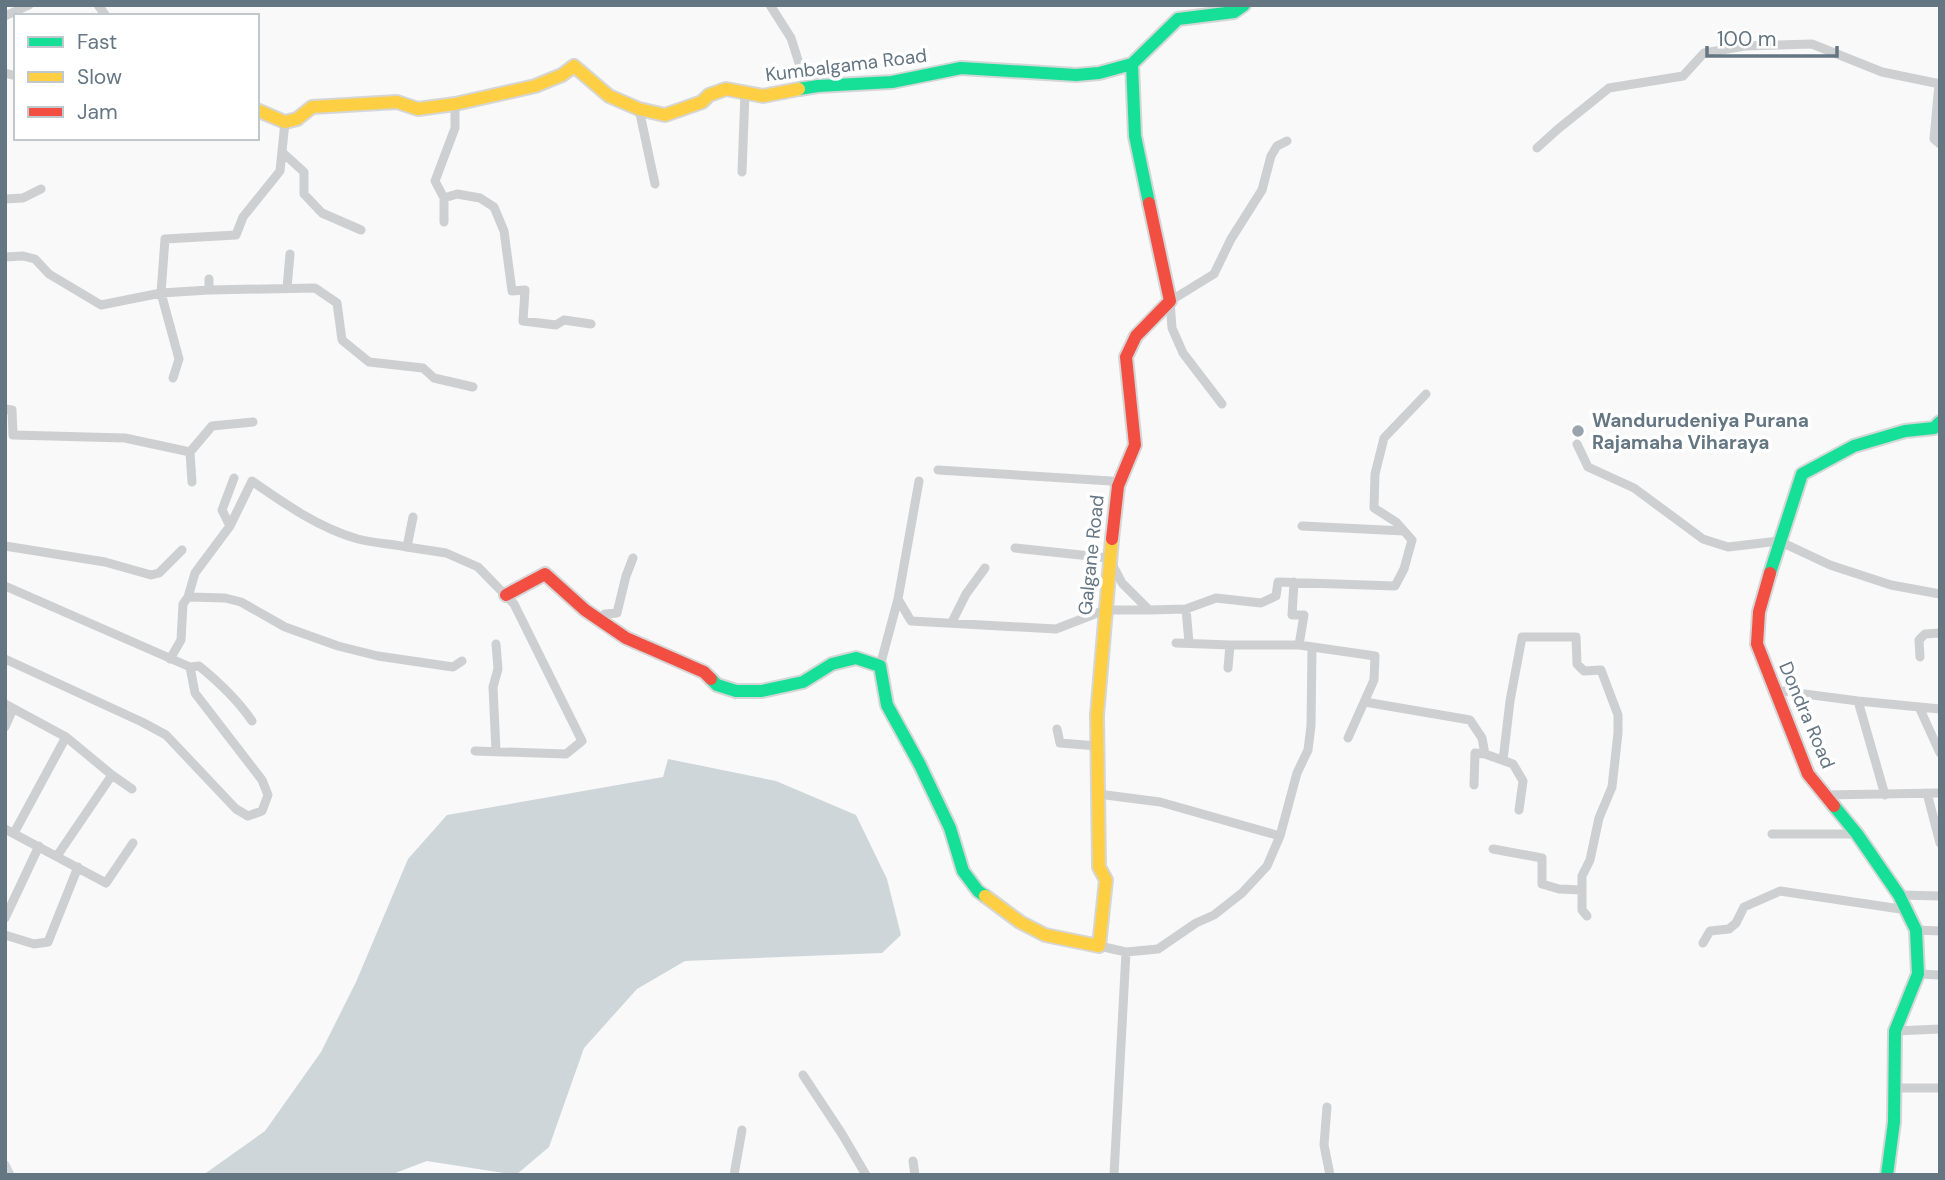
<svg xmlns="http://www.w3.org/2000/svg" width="1945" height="1180" viewBox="0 0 1945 1180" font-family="'DM Sans',sans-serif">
  <rect width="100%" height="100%" fill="#f9f9f9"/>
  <path fill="#ced6d9" d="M 668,759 L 776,781 L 856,815 L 887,879 L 901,935 L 882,953 L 685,961 L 637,989 L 584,1048 L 549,1147 L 516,1175 L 427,1161 L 390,1175 L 203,1175 L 265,1131 L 321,1052 L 356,982 L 408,859 L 447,815 L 663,777 Z"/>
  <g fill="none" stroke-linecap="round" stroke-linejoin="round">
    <path stroke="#ced6d9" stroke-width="9" d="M 5,1165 L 10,1175"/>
    <defs>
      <path id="fast" d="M 1132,64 L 1135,136 L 1149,203
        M 799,89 L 818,86 L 892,82 L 961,68 L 1076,75 L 1099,73 L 1132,64 L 1178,19 L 1234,12 L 1244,5
        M 1770,573 L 1802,474 L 1854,446 L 1905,431 L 1934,428 L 1940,422
        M 711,679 L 717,685 L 736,691 L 762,691 L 803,682 L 832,664 L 856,658 L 880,666 L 887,705 L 920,765 L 950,828 L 963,871 L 978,891 L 985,896
        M 1834,806 L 1857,834 L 1899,895 L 1916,930 L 1918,974 L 1895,1031 L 1894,1122 L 1887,1175"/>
      <path id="slow" d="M 257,110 L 285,122 L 297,119 L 312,107 L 397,102 L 418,109 L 455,104 L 535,86 L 562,75 L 574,66 L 609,96 L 639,109 L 665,115 L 702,102 L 709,95 L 726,89 L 763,96 L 799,89
        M 985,896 L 1020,922 L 1045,935 L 1099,946 L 1106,880 L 1099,867 L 1097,715 L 1112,539"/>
      <path id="jam" d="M 1112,539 L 1118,486 L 1135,445 L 1126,357 L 1136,336 L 1170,301 L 1149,203
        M 1770,573 L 1759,612 L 1757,644 L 1808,774 L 1834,806
        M 506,595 L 545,574 L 585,610 L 626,638 L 704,672 L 711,679"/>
    </defs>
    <use href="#fast" stroke="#d5d6d7" stroke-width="16"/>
    <use href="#slow" stroke="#d5d6d7" stroke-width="16"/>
    <use href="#jam" stroke="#d5d6d7" stroke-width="16"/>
    <path stroke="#cecfd0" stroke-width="9" d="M 98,5 L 106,16
      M 770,5 L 791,38 L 805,82 L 812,86 L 816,86
      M 5,16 L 29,5
      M 5,73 L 16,76
      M 1939,84 L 1934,139 L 1940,144
      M 639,109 L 655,184
      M 1537,148 L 1558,129 L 1609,88 L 1683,76 L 1704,53 L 1745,46 L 1812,44 L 1882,72 L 1940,84
      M 282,152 L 304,172 L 304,194 L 322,213 L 361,230
      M 742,172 L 745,93
      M 444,198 L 457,194 L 480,198 L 494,207 L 504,231 L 512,291 L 525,290 L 523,321 L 556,325 L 564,320 L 591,324
      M 5,199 L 23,198 L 41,189
      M 444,222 L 444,198 L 435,181 L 455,128 L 455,104
      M 5,257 L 23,256 L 35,259 L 49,274 L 101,305 L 161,293 L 179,359 L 173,378
      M 209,279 L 209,290 L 161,293 L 165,239 L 236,235 L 243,217 L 280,171 L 285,122
      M 287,288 L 290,254
      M 209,290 L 315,288 L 337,303 L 342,340 L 369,362 L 423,368 L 434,378 L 473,387
      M 1222,404 L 1183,353 L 1172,328 L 1170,301 L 1214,274 L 1231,239 L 1262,190 L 1271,156 L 1277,146 L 1287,141
      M 5,409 L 12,410 L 13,435 L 125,438 L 190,452 L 212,426 L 253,422
      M 1577,444 L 1588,467 L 1634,488 L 1703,539 L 1728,547 L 1779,541 L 1830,565 L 1891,585 L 1940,594
      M 190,452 L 192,482
      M 938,470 L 1111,481 L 1118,486
      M 919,481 L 898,599 L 911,621 L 1056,629 L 1105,610 L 1149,610
      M 230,526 L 222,510 L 234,478
      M 1302,526 L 1404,531
      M 5,546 L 105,562 L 151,575 L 159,573 L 182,550
      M 407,547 L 446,553 L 478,567 L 514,604 L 582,741 L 566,754 L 475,751
      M 1015,548 L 1109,558 L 1122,583 L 1149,610 L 1186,609 L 1216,598 L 1261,603 L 1276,596 L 1278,582 L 1395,586 L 1404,569 L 1412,540 L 1396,522 L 1374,508 L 1375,474 L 1384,438 L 1426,394
      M 1294,582 L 1292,615 L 1304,615 L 1299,645 L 1375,656 L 1374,680 L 1348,738
      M 5,586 L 190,667
      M 188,597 L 195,573 L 230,526 L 252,481 C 285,504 319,528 358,539 C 374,543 391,544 407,547 L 413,517
      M 1186,609 L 1189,643
      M 599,619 L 605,614 L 617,613 L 626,576 L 633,558
      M 952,622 L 966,594 L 985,568
      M 1176,643 L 1230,645
      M 1920,657 L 1919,640 L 1925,634 L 1940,633
      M 5,659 L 142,722 L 166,735 L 236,809 L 248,816 L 262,811 L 268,795 L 262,780 L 195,693 L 190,667 L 199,666 C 220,683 237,699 252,721
      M 170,659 L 181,640 L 183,604 L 188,597 L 225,598 L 241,602 L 285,627 L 338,646 L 378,656 L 453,667 L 462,661
      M 880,666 L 898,599
      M 1228,668 L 1230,645 L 1299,645
      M 1774,690 L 1858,701 L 1940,709
      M 1858,701 L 1885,795
      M 1365,702 L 1470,720 L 1482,738 L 1485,754 L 1513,764 L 1523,781 L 1519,810
      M 5,704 L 66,737 L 112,775 L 132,789
      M 1919,707 L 1940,753
      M 5,727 L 13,709
      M 1057,729 L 1060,743 L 1098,746
      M 496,751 L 493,687 L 498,669 L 496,644
      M 1503,760 L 1510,701 L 1522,637 L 1576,637 L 1577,664 L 1584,671 L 1601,670 L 1618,715 L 1618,733 L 1612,787 L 1599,818 L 1590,860 L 1582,876 L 1582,910 L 1587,916
      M 1474,785 L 1475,753 L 1485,754
      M 1927,793 L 1940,843
      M 1098,794 L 1160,802 L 1280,836
      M 1824,795 L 1940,793
      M 5,829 L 106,883 L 133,843
      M 14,833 L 66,737
      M 1772,834 L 1857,834
      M 1493,849 L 1542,858 L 1542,884 L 1559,889 L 1582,890
      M 57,856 L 112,775
      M 1899,895 L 1940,896
      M 5,918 L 39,846
      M 1916,930 L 1940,931
      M 5,935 L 34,944 L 48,942 L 78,867
      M 1703,943 L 1710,931 L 1729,929 L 1736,923 L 1744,907 L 1780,891 L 1907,910
      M 1095,945 L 1126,952 L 1158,949 L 1196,923 L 1214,915 L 1242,893 L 1267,866 L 1280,836 L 1297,773 L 1308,750 L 1311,726 L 1312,647
      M 1918,974 L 1940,975
      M 1895,1031 L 1940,1029
      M 803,1075 L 842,1134 L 866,1175
      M 1895,1088 L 1940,1088
      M 1327,1107 L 1324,1145 L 1330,1175
      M 913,1161 L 915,1175
      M 734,1175 L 742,1130
      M 1114,1175 L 1126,952"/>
    <use href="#fast" stroke="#16e098" stroke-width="12"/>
    <use href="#slow" stroke="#ffcf43" stroke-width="12"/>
    <use href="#jam" stroke="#f24e42" stroke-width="12"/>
  </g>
  <circle fill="#99a4ac" stroke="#fff" stroke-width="2.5" cx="1578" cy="431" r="7"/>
  <g text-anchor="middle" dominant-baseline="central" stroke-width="7" stroke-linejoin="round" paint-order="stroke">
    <g font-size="19" fill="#657683" stroke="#fff">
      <text transform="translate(846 65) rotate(-7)">Kumbalgama Road</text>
      <text transform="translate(1091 555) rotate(-84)">Galgane Road</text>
      <text transform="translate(1807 715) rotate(67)">Dondra Road</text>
    </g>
    <g font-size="19" font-weight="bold" fill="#657683" stroke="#fff" text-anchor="start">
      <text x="1592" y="420">Wandurudeniya Purana<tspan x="1592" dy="22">Rajamaha Viharaya</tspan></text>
    </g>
  </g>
  <rect width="1945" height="1180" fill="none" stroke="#657683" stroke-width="14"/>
  <rect x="14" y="14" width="245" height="126" fill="#ffffff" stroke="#c1c8cd" stroke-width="2"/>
  <rect x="28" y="37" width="35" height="10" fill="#16e098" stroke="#c1c8cd" stroke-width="2"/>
  <text x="77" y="49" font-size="21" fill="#657683">Fast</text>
  <rect x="28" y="72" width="35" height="10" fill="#ffcf43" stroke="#c1c8cd" stroke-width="2"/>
  <text x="77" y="84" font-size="21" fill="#657683">Slow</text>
  <rect x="28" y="107" width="35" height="10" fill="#f24e42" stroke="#c1c8cd" stroke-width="2"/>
  <text x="77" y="119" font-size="21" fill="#657683">Jam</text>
  <path d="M1707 46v10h130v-10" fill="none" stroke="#657683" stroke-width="3.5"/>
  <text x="1717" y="46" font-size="21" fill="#657683" stroke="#ffffff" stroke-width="5" paint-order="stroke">100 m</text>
</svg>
